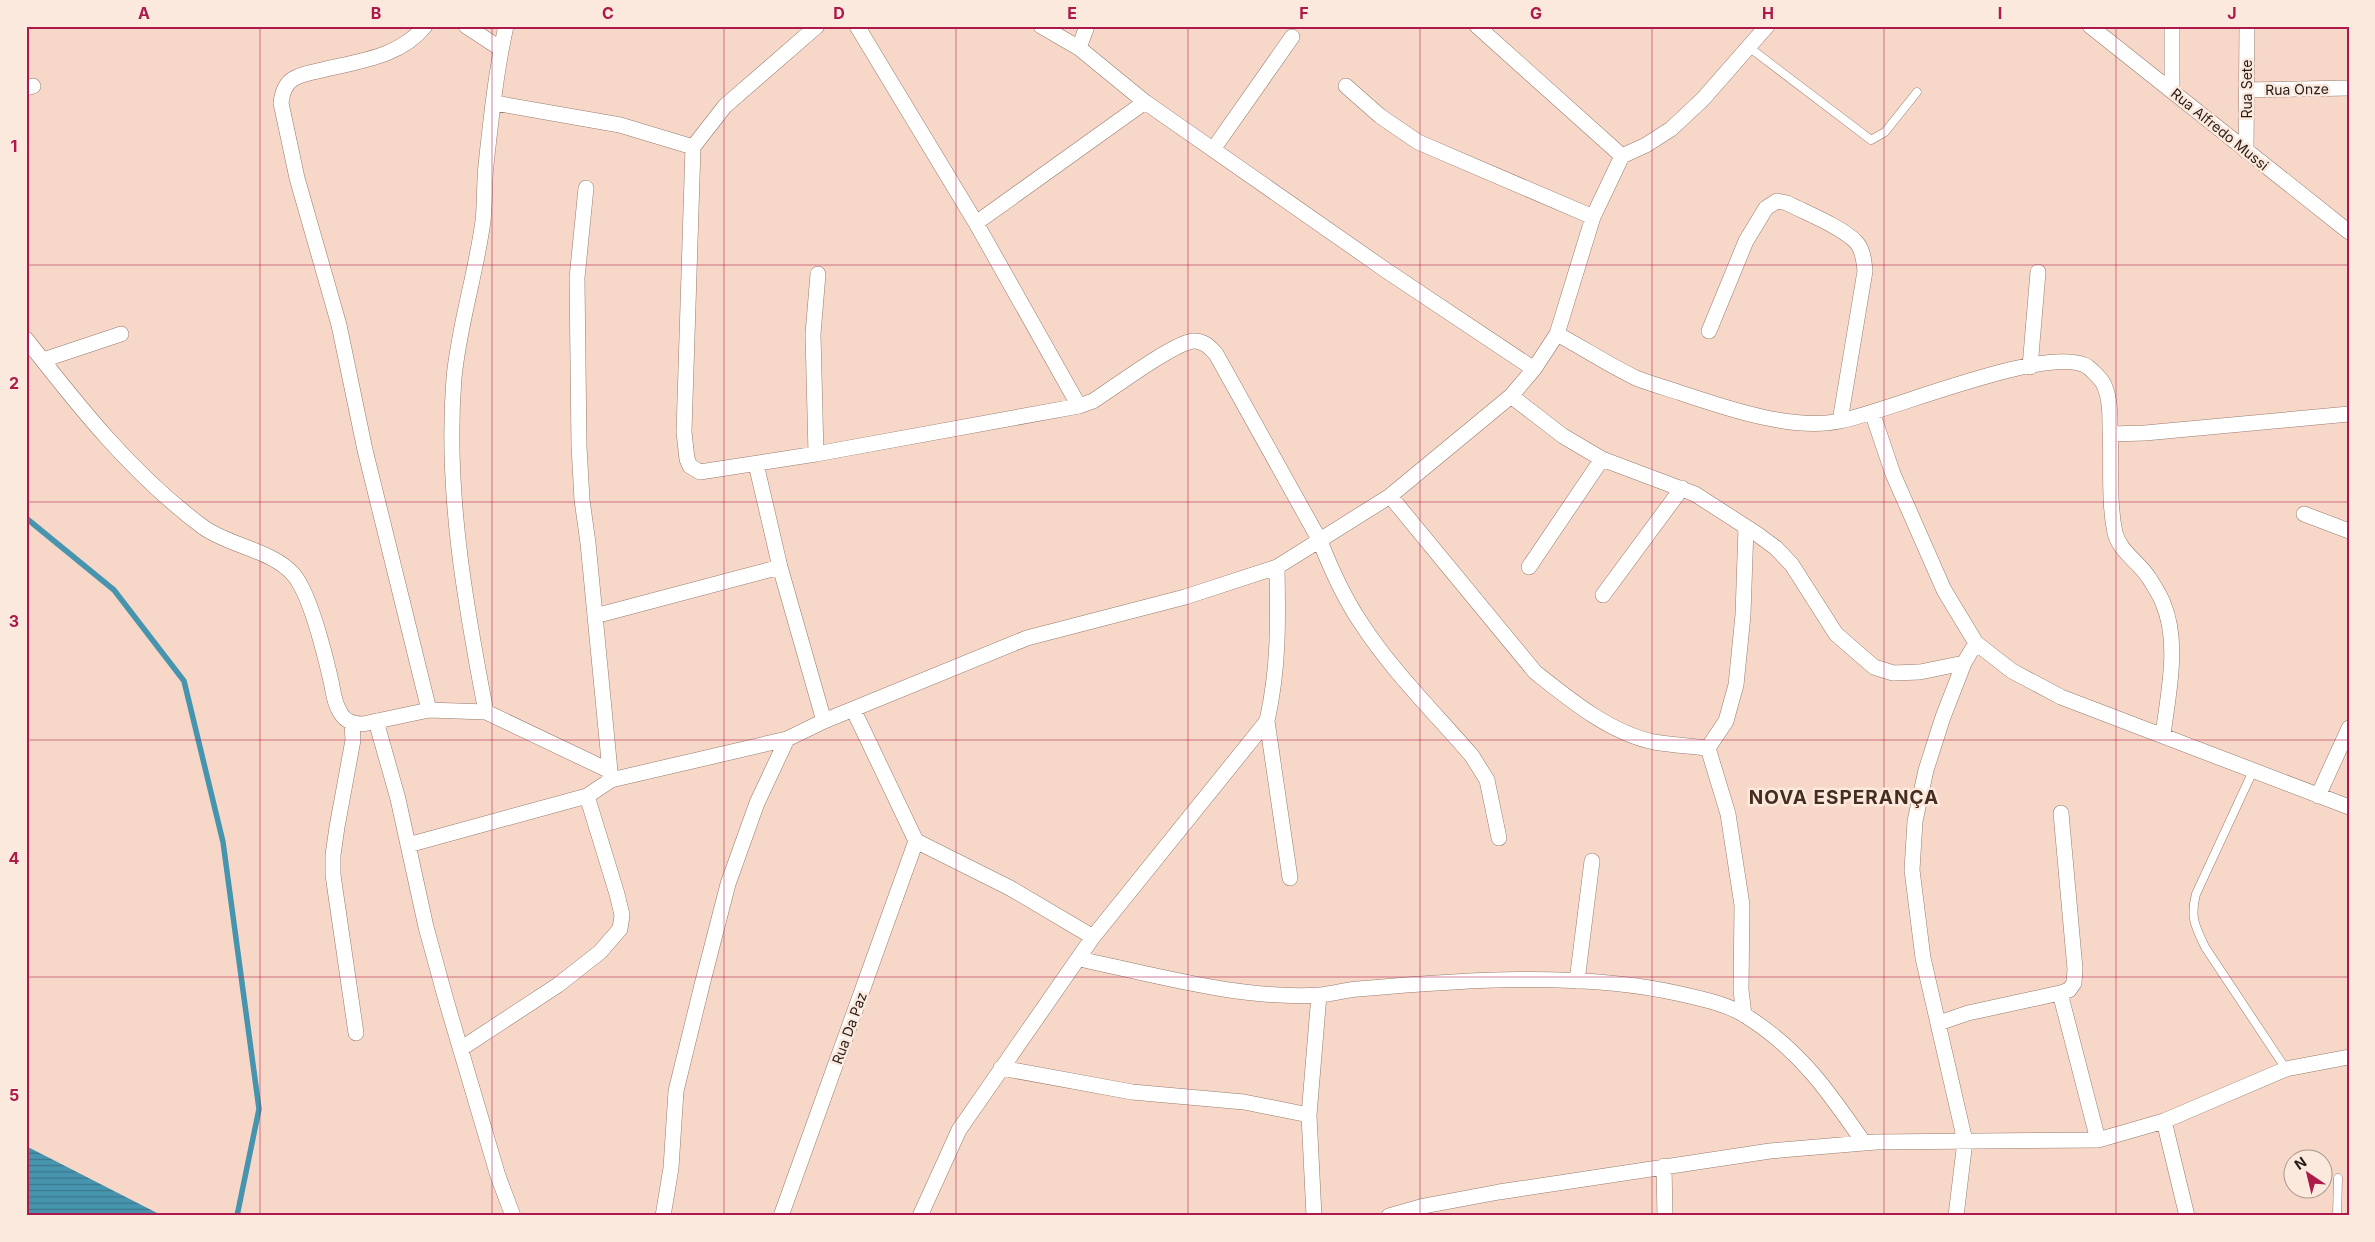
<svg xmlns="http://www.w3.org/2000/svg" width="2375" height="1242" viewBox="0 0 2375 1242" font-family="Inter,sans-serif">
  <defs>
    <pattern id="water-rules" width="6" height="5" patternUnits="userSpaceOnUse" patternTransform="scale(1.25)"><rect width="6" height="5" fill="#4794ae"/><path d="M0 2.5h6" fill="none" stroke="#3b788d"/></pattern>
  </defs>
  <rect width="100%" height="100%" fill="#f7d8c8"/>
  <path fill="url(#water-rules)" d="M 26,1146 L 163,1216 L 26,1216 Z"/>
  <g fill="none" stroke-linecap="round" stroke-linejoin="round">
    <path stroke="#4794ae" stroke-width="5.5" d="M 26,518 L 114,590 L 184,681 L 223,842 L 259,1109 L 237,1216"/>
    <defs>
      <path id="service" d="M 1750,48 L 1871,140 L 1885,132 L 1917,92
        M 2253,771 L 2196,894 C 2190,917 2195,926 2205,947 L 2286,1069
        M 2337,1216 L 2338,1178"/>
      <path id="minor" d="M 425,26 C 400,57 359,61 322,70 C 313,72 301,74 293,79 C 285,84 282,94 281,103 L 297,178 L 339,325 L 365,450 L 429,710
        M 466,26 L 501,49
        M 817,26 L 725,106 L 693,147 L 684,432 L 687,459 L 690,466 L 700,472 L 816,454 L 1079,406 L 1093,401 C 1115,387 1172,344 1193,341 C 1203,340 1210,347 1216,354 L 1320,541 C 1331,569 1344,598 1361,623 C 1392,671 1435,713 1472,756 L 1487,780 L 1499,838
        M 857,26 L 976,223 L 1079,406
        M 1041,26 L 1079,48 L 1145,102 L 1387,271 L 1534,369
        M 1477,26 L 1622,156
        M 2090,26 L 2349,232
        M 2172,26 L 2172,89
        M 1079,48 L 1087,26
        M 1346,86 L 1380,116 L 1418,142 L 1593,217
        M 26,88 L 33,86
        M 2246,90 L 2349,88
        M 495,103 L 620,125 L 693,147
        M 1214,148 L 1292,37
        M 2246,151 L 2247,26
        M 586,188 L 577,278 L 579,446 L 582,500 L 588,543 L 610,771
        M 976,223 L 1145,102
        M 1709,331 L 1746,241 L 1766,208 L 1777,201 L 1787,203 C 1806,213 1842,227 1856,242 C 1863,249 1864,261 1865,271 L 1840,421
        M 1557,334 C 1583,348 1609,365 1636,378 C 1651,384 1666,388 1681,393 C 1726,408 1792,431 1840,421 C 1887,412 2052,342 2088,367 C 2093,371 2102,380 2104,385 C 2110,398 2110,414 2110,428 C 2112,462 2108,499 2115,533 C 2120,552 2139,562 2149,578 C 2154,586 2160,595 2163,603 C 2180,643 2168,694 2163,735
        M 26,339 C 79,407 133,475 203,527 C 229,546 272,550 293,574 C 310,593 325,655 331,681 C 333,690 334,702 339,710 C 344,721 352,724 363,724 L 429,710 L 486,712 L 610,771 L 611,780 L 787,739 L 824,721 L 1027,638 L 1185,597 L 1277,567 L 1390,496 L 1511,396 L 1534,369 L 1557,334 L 1593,217 L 1622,156 L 1646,145 L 1671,129 L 1703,99 L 1767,26
        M 43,360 L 121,334
        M 2030,367 L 2038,272
        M 1511,396 L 1563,436 L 1602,459 L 1695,494 L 1757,534 L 1776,548 L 1792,565 L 1836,634 L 1874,667 L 1893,673 L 1920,672 L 1964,663
        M 1872,412 L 1893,474 L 1944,590 L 1976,643 L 2012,671 L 2061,697 L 2349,807
        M 2111,434 L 2145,433 L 2349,414
        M 816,454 L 813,334 L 818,274
        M 756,464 L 780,567 L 824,721
        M 1390,496 L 1535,672 C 1569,699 1610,733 1654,742 C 1671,745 1690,746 1708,748
        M 2304,514 L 2349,531
        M 1529,567 L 1602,459
        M 1603,595 L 1682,488
        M 595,616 L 780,567
        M 854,711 L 916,841 L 1010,888 L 1093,937
        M 486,712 C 465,603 445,490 454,378 C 459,325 476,274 483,221 C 485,203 484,184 486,165 C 491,119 496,71 506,26
        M 376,721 L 398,799 L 426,927 L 446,1000 L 498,1176 L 513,1216
        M 1267,721 L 1290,878
        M 352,724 L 353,740 L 337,827 L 333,855 L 333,875 L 356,1033
        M 2318,796 L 2349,728
        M 408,845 L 587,796 L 611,780
        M 1079,959 C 1156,975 1242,1000 1320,995 C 1332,994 1345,990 1358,989 C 1460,980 1581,971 1681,994 C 1702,999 1728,1004 1746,1016 C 1800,1050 1829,1092 1864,1143
        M 1577,981 L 1592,861
        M 2060,993 L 2098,1140
        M 1744,1015 L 1741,990 L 1742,905 L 1728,814 L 1708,748 L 1726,721 L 1736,685 L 1743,615 L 1746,527
        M 1939,1023 L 1968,1013 L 2060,993 L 2069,990 L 2074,983 L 2075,969 L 2061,813
        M 462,1048 L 558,985 L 600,952 L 620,929 L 622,915 L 617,894 L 587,796
        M 1001,1068 L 1132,1092 L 1244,1102 L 1309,1115
        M 2164,1121 L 2187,1216
        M 1664,1166 L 1665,1216
        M 663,1216 L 671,1168 L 676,1091 L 702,985 L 728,884 L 757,803 L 787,739
        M 781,1216 L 916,841
        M 920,1216 L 959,1130 L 1093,937 L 1267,721 C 1279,667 1278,622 1277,567
        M 1314,1216 L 1309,1115 L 1319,995
        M 1389,1216 L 1424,1206 L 1499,1192 L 1770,1151 L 1876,1142 L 2098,1140 L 2164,1121 L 2286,1069 L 2349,1057
        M 1956,1216 L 1965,1141 L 1923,958 L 1912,870 L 1915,821 L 1926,770 L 1943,717 L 1964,663 L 1976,643"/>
    </defs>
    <use href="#service" stroke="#967b6c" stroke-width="9"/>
    <use href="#minor" stroke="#967b6c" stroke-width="16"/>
    <use href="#service" stroke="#fff" stroke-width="8"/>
    <use href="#minor" stroke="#fff" stroke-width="15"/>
  </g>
  <path fill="none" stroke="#ac194a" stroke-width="1" stroke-opacity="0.55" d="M 260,26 L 260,1216M 492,26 L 492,1216M 724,26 L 724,1216M 956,26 L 956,1216M 1188,26 L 1188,1216M 1420,26 L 1420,1216M 1652,26 L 1652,1216M 1884,26 L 1884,1216M 2116,26 L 2116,1216M 26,265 L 2349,265M 26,502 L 2349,502M 26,740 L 2349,740M 26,977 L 2349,977"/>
  <g text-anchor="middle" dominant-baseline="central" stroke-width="5" stroke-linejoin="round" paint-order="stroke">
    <g font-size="14" fill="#271c16" stroke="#fbe9de">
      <text transform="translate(2246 89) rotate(-90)">Rua Sete</text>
      <text transform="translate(2297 89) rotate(-1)">Rua Onze</text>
      <text transform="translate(2220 129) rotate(39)">Rua Alfredo Mussi</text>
      <text transform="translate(849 1028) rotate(-70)">Rua Da Paz</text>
    </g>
    <g font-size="19" font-weight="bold" letter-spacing="1" fill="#452d20" stroke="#fbe9de">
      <text x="1844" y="797">NOVA ESPERANÇA</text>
    </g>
  </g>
  <rect width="2375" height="1242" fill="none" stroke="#fbe9de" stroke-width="55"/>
  <g transform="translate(2308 1174) rotate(325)"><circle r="24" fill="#fbe9de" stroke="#a6978e"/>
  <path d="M0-4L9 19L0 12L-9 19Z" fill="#ac194a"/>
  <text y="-8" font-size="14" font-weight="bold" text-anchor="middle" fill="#271c16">N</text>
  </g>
  <rect x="28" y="28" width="2320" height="1186" fill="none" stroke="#ac194a" stroke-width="2"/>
  <g font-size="16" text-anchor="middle" font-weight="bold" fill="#ac194a">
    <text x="144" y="19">A</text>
    <text x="376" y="19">B</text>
    <text x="608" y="19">C</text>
    <text x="839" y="19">D</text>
    <text x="1072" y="19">E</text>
    <text x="1304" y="19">F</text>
    <text x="1536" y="19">G</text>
    <text x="1768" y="19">H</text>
    <text x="2000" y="19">I</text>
    <text x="2232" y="19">J</text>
    <text x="14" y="152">1</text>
    <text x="14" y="389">2</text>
    <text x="14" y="627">3</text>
    <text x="14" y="864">4</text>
    <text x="14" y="1101">5</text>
  </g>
</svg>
